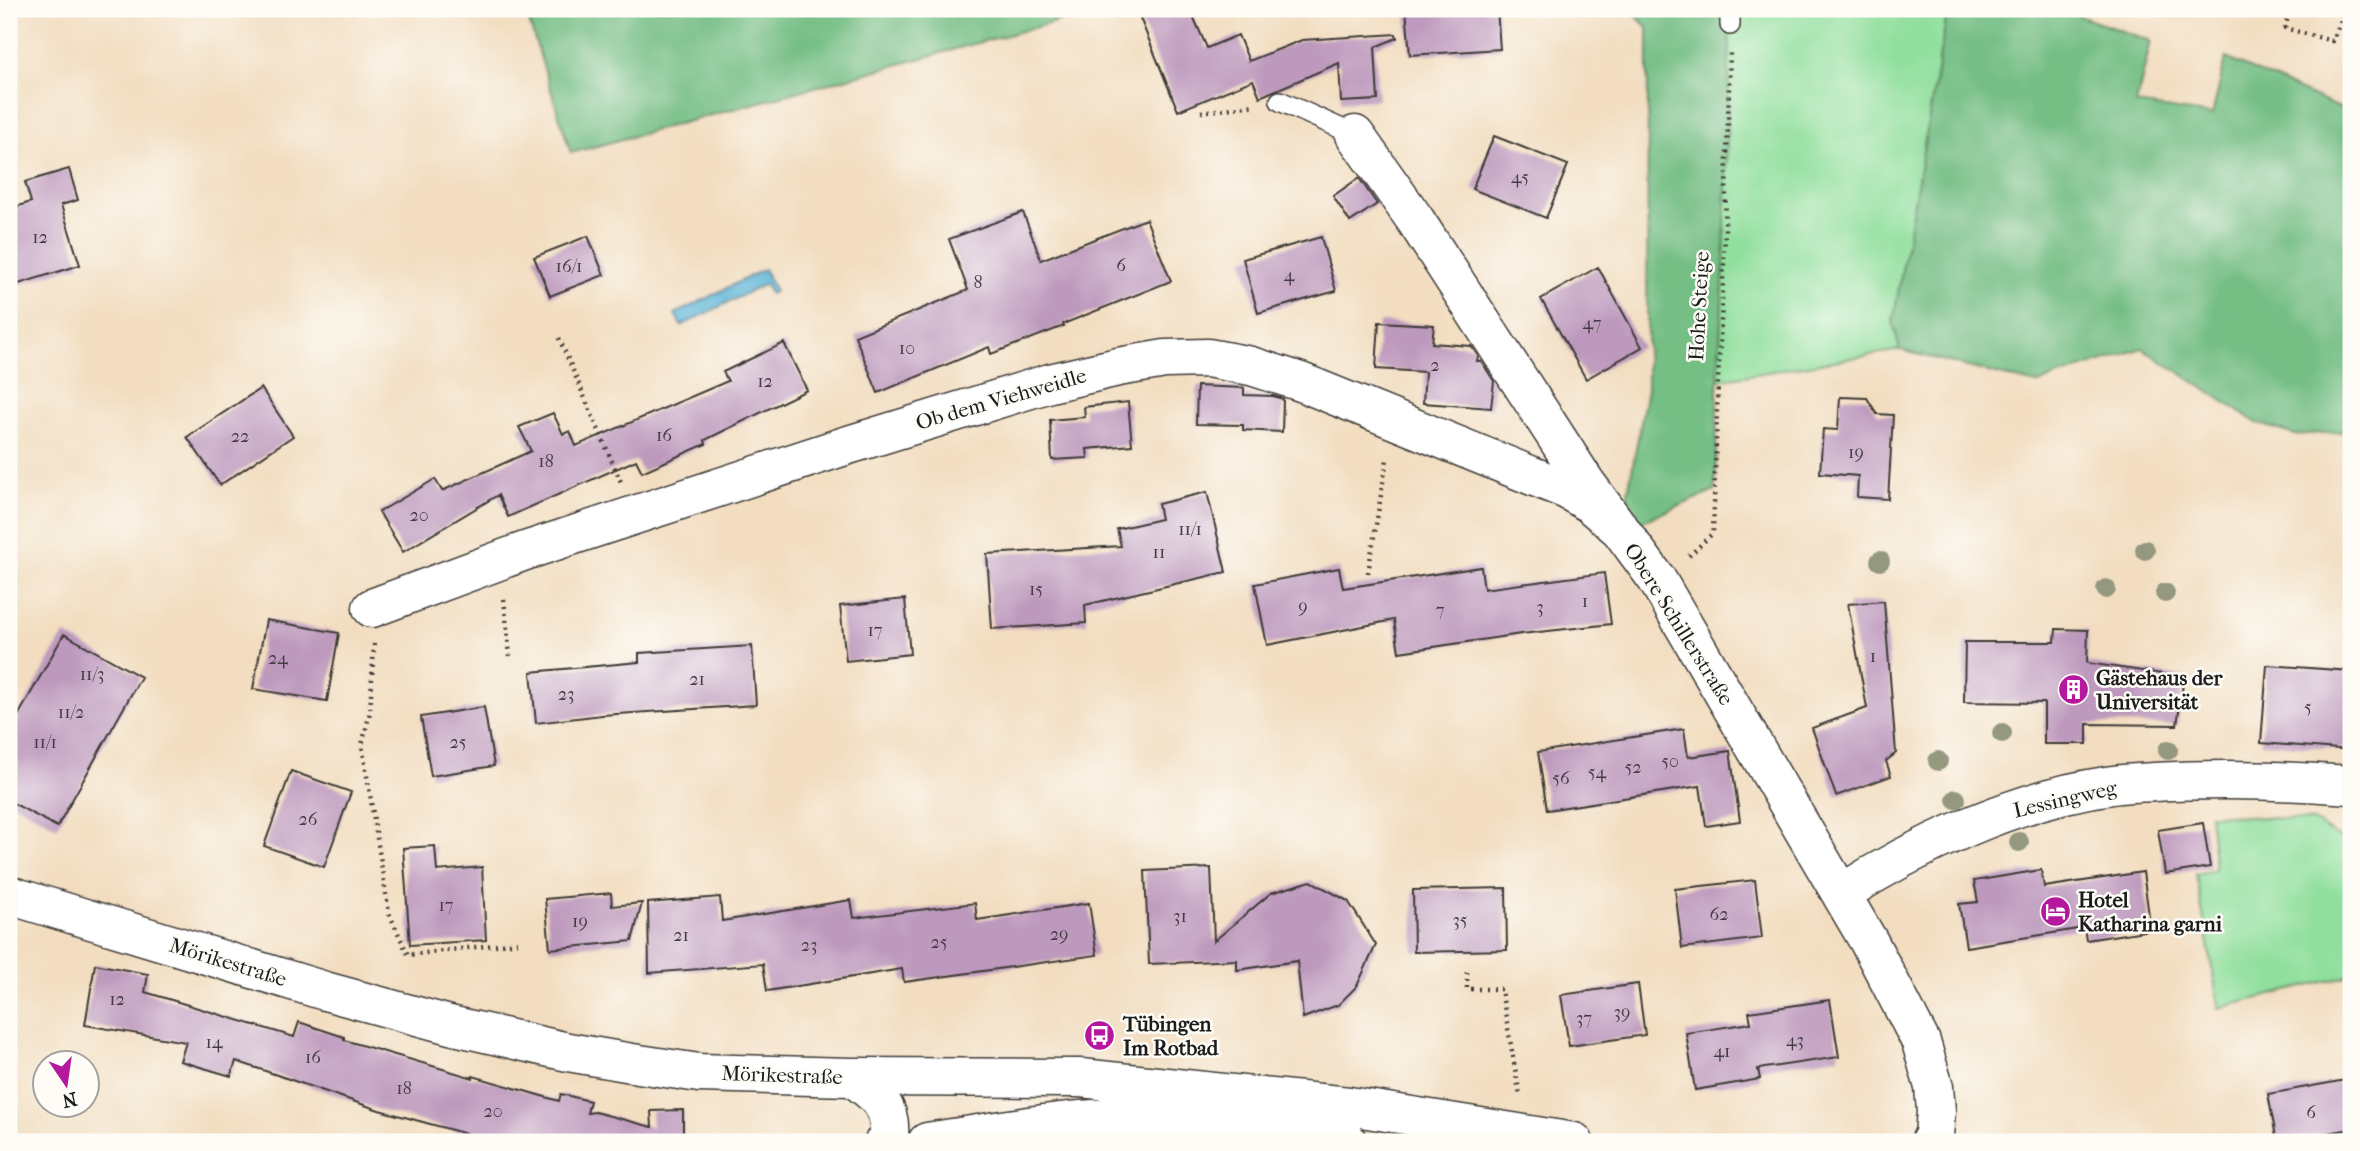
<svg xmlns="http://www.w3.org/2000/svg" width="2360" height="1151" viewBox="0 0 2360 1151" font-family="'IM FELL French Canon',serif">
  <rect width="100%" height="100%" fill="#fdfcf7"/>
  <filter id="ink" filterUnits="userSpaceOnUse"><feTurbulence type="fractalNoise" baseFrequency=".0143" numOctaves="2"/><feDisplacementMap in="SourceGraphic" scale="14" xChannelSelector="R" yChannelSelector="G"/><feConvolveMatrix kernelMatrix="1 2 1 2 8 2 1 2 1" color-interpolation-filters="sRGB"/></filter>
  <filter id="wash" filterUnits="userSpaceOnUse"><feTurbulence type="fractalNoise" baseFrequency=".00686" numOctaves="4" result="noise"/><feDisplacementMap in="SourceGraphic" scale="28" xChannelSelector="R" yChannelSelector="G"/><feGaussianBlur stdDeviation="1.57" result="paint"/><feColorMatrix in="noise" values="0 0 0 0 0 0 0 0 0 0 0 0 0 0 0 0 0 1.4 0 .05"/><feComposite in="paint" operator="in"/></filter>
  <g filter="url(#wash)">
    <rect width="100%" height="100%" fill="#f2ddc0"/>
    <path fill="#91df9d" stroke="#567e5c" stroke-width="2" d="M 1730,9 L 1948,9 L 1893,322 L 1900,350 L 1718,380 L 1724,262 Z
      M 2209,814 L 2313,821 L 2351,845 L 2351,975 L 2219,1008 L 2196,874 L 2215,870 Z"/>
    <path fill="#74be84" stroke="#486d50" stroke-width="2" d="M 525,9 L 1103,9 L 571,153 Z
      M 1629,9 L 1730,9 L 1730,25 L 1724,262 L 1718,380 L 1715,491 L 1621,530 L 1647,389 L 1648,28 Z
      M 1948,9 L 2059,9 L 2151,41 L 2136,104 L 2212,115 L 2226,58 L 2351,113 L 2351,431 L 2295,435 L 2257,423 L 2142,348 L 2036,384 L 1900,350 L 1893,322 Z"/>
    <path fill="#58b2d6" stroke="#3a6779" stroke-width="2" d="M 764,269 L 775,291 L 770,294 L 765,284 L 681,326 L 675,314 Z"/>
    <g id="blocks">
      <path fill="#bd99bd" d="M 1163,9 L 1190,9 L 1207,48 L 1238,35 L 1249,61 L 1302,40 L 1396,34 L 1397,38 L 1375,47 L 1378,100 L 1341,102 L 1339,63 L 1260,97 L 1253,80 L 1178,111 L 1140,18 Z
        M 1406,9 L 1497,9 L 1500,49 L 1410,55 Z
        M 1494,136 L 1568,165 L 1546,218 L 1472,189 Z
        M 69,169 L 78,200 L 61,205 L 80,265 L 9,287 L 9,209 L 31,202 L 25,182 Z
        M 1359,178 L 1377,204 L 1350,222 L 1333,196 Z
        M 1023,212 L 1041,260 L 1146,219 L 1171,281 L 1063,324 L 1064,326 L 991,354 L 989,347 L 878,393 L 855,336 L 968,290 L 949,239 Z
        M 588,236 L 604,275 L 550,296 L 534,257 Z
        M 1321,237 L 1336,291 L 1258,313 L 1243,259 Z
        M 1598,267 L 1642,347 L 1586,379 L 1541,299 Z
        M 1379,322 L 1434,325 L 1432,343 L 1471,346 L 1478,356 L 1477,361 L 1481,361 L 1494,381 L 1491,408 L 1423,403 L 1425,372 L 1376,369 Z
        M 784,343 L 807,390 L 705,440 L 706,444 L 642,472 L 636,460 L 508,517 L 498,495 L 403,552 L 379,512 L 435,479 L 442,491 L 531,451 L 519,427 L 553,413 L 563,434 L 570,431 L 576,446 L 728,381 L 723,372 Z
        M 1197,386 L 1244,388 L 1244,395 L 1273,396 L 1283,399 L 1282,432 L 1243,430 L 1243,425 L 1196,424 Z
        M 261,388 L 293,436 L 220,485 L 187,437 Z
        M 1840,397 L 1867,398 L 1877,414 L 1893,415 L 1888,499 L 1857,497 L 1858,476 L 1820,473 L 1823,429 L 1838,430 Z
        M 1128,402 L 1132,445 L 1087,449 L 1088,458 L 1052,460 L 1050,420 L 1085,417 L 1084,407 Z
        M 1207,492 L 1226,572 L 1085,605 L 1086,623 L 992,629 L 987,554 L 1121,546 L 1117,529 L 1161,519 L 1158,504 Z
        M 1481,567 L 1484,589 L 1604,573 L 1611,624 L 1521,634 L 1399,652 L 1394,620 L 1267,645 L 1255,584 L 1339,568 L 1343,588 Z
        M 905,599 L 910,654 L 846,661 L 840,606 Z
        M 1884,601 L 1896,753 L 1886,761 L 1891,776 L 1836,796 L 1812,728 L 1867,708 L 1848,604 Z
        M 266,620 L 339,633 L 327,701 L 253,689 Z
        M 2056,629 L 2088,630 L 2087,663 L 2184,677 L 2177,725 L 2087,724 L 2087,744 L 2044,744 L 2044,703 L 1964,702 L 1965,642 L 2055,642 Z
        M 64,634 L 141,677 L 57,827 L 9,801 L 9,732 Z
        M 752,646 L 756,705 L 602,715 L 536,723 L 531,672 L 639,662 L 639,653 Z
        M 2267,665 L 2351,671 L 2351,750 L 2261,743 Z
        M 484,707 L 494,766 L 431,776 L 421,717 Z
        M 1684,729 L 1688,757 L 1730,751 L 1740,821 L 1706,826 L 1700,786 L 1547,810 L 1538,752 Z
        M 291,771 L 351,792 L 324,867 L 264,846 Z
        M 2203,823 L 2210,867 L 2165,874 L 2158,830 Z
        M 435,846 L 437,871 L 482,867 L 486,940 L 410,945 L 403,848 Z
        M 1211,868 L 1214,941 L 1271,893 L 1311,881 L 1348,901 L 1376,945 L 1357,986 L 1338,1005 L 1303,1018 L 1297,961 L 1237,970 L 1237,960 L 1149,964 L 1145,871 Z
        M 2041,870 L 2044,887 L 2143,872 L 2151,930 L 2086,940 L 2084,928 L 1966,947 L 1959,904 L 1978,902 L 1974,881 Z
        M 1755,880 L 1762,938 L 1682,948 L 1675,889 Z
        M 1506,888 L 1507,950 L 1414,952 L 1413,890 Z
        M 611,893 L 612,906 L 642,903 L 632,941 L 550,949 L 545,899 Z
        M 720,897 L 722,921 L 851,900 L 854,918 L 975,903 L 977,920 L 1089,903 L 1097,955 L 904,982 L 902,969 L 767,991 L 763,964 L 649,973 L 648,903 Z
        M 95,964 L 148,974 L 145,992 L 294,1037 L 299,1022 L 344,1037 L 344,1040 L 473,1078 L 473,1076 L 559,1101 L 561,1094 L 590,1101 L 587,1113 L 595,1112 L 652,1127 L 651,1111 L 683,1110 L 683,1142 L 496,1142 L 379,1110 L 236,1061 L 231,1076 L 180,1061 L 186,1042 L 85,1025 Z
        M 1638,984 L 1645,1035 L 1569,1046 L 1561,995 Z
        M 1830,1000 L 1839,1057 L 1758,1069 L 1760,1079 L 1695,1090 L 1686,1033 L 1751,1023 L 1749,1012 Z
        M 2351,1079 L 2351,1129 L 2277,1142 L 2268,1094 Z"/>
    </g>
  </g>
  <g filter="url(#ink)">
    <use href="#blocks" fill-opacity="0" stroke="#3c3935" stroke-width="2"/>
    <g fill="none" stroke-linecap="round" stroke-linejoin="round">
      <defs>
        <path id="lane" d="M 1730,9 L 1730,25
          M 1280,101 L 1355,135"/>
        <path id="street" d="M 1355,135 L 1416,221 L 1586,483 L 1656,578 L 1869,942 L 1921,1042 L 1934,1087 L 1936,1111 L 1934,1135 L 1930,1142
          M 372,608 L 525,551 L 845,446 L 1050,383 L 1118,367 L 1165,359 L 1208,358 L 1251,366 L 1301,382 L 1567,490 L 1589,503 L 1621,530
          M 1841,894 C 1915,846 2017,799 2106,786 C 2122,783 2138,783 2154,782 C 2222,778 2284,780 2351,785
          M 9,895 L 325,991 L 450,1025 L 568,1052 L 632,1063 L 699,1073 L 852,1077 L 1081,1078 L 1349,1106 L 1574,1142
          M 852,1077 C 876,1094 892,1106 889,1137 L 884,1142
          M 927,1142 C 989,1133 1051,1120 1113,1118 C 1192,1116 1270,1131 1348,1142"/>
      </defs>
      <use href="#lane" stroke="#3c3935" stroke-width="22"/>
      <use href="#street" stroke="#3c3935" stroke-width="41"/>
      <path stroke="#3c3935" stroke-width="4.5" stroke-dasharray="2 5" stroke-linecap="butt" d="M 2289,13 L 2285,28 L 2332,41 L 2346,9
        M 1201,112 L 1255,105
        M 9,170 L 12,180
        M 559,338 L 621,482
        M 1689,556 L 1713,533 L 1718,380 L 1724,262 L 1730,51
        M 1368,573 L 1387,459
        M 504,599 L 510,656
        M 374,644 L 370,712 L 362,745 L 389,913 L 408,955 L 520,942
        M 1467,972 L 1467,989 L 1501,989 L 1520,1096"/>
      <use href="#lane" stroke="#fff" stroke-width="19"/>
      <use href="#street" stroke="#fff" stroke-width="38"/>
    </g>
    <g fill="#93987f">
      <circle cx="2145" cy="550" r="10"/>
      <circle cx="1880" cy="561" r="10"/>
      <circle cx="2106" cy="589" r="10"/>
      <circle cx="2165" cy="593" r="10"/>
      <circle cx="2002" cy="733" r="10"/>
      <circle cx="2168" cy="750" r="10"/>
      <circle cx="1938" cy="761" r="10"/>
      <circle cx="1956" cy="799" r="10"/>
      <circle cx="2019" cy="842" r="10"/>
    </g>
  </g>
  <defs>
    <symbol id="building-disc" viewBox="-11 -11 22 22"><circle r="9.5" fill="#b5179e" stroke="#fdfcf7"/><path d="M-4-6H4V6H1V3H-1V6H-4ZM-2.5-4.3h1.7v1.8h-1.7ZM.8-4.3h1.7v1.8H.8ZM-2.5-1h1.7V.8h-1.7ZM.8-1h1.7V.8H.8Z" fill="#fff"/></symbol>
    <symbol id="hotel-disc" viewBox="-11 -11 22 22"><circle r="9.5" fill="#b5179e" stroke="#fdfcf7"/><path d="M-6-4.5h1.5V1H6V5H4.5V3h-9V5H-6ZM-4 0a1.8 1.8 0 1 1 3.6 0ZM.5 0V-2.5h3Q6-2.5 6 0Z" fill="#fff"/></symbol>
    <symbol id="bus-disc" viewBox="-11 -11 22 22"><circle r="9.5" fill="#b5179e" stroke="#fdfcf7"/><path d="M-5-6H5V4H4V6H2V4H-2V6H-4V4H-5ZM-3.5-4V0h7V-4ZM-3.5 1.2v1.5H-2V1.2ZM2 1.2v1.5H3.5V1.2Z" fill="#fff"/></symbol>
  </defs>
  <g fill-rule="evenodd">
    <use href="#building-disc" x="2056" y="672" width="35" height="35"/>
    <use href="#hotel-disc" x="2038" y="894" width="35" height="35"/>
    <use href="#bus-disc" x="1082" y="1018" width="35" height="35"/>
  </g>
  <g text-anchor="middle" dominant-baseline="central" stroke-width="5" stroke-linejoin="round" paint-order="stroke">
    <g font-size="18" fill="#443b44">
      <text x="1520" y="177">45</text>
      <text x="40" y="237">12</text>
      <text x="1121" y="265">6</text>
      <text x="569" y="266">16/1</text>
      <text x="1289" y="275">4</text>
      <text x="978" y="282">8</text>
      <text x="1592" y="323">47</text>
      <text x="907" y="348">10</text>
      <text x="1435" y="365">2</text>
      <text x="765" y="381">12</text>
      <text x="664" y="435">16</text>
      <text x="240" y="436">22</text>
      <text x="1856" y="452">19</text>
      <text x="546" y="461">18</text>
      <text x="419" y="515">20</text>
      <text x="1190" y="529">11/1</text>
      <text x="1159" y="552">11</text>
      <text x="1036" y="589">15</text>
      <text x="1585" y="601">1</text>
      <text x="1303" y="606">9</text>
      <text x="1540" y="607">3</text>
      <text x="1440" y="610">7</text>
      <text x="875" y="630">17</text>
      <text x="1873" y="656">1</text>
      <text x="278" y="658">24</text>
      <text x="92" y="674">11/3</text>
      <text x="697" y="679">21</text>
      <text x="566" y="694">23</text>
      <text x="2308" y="707">5</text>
      <text x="71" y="712">11/2</text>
      <text x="45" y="742">11/1</text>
      <text x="458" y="742">25</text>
      <text x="1670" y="761">50</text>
      <text x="1633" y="767">52</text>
      <text x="1597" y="772">54</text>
      <text x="1561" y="778">56</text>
      <text x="308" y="819">26</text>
      <text x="446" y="905">17</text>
      <text x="1719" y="914">62</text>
      <text x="1180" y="916">31</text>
      <text x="1460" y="920">35</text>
      <text x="580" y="921">19</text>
      <text x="1059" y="934">29</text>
      <text x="681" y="935">21</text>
      <text x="939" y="942">25</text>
      <text x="809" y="945">23</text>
      <text x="117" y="999">12</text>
      <text x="1622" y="1012">39</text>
      <text x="1584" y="1018">37</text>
      <text x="1795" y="1040">43</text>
      <text x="214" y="1042">14</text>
      <text x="1722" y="1051">41</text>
      <text x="313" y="1057">16</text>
      <text x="404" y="1088">18</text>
      <text x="493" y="1111">20</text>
      <text x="2311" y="1112">6</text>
    </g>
    <g font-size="21" fill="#1c1c1c" stroke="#fdfcf7">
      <text transform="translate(1699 306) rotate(-87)">Hohe Steige</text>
      <text transform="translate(1001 399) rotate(-16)">Ob dem Viehweidle</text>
      <text transform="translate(1679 624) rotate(58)">Obere Schillerstraße</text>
      <text transform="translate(2065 799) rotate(-13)">Lessingweg</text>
      <text transform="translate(228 962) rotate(17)">Mörikestraße</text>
      <text transform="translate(782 1075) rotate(2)">Mörikestraße</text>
    </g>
    <g font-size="21" font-weight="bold" fill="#1c1c1c" stroke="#fdfcf7" text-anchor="start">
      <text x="2096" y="678">Gästehaus der<tspan x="2096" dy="24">Universität</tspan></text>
      <text x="2078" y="900">Hotel<tspan x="2078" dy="24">Katharina garni</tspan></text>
      <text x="1123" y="1024">Tübingen<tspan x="1123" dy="24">Im Rotbad</tspan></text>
    </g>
  </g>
  <rect width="2360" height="1151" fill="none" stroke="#fdfcf7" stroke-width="35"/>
  <g transform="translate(66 1084) rotate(167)"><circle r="33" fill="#fdfcf7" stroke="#a3a29f" stroke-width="2"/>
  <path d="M0-5L12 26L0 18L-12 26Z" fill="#b5179e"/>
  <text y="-10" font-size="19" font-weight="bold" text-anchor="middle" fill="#1c1c1c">N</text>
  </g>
</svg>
